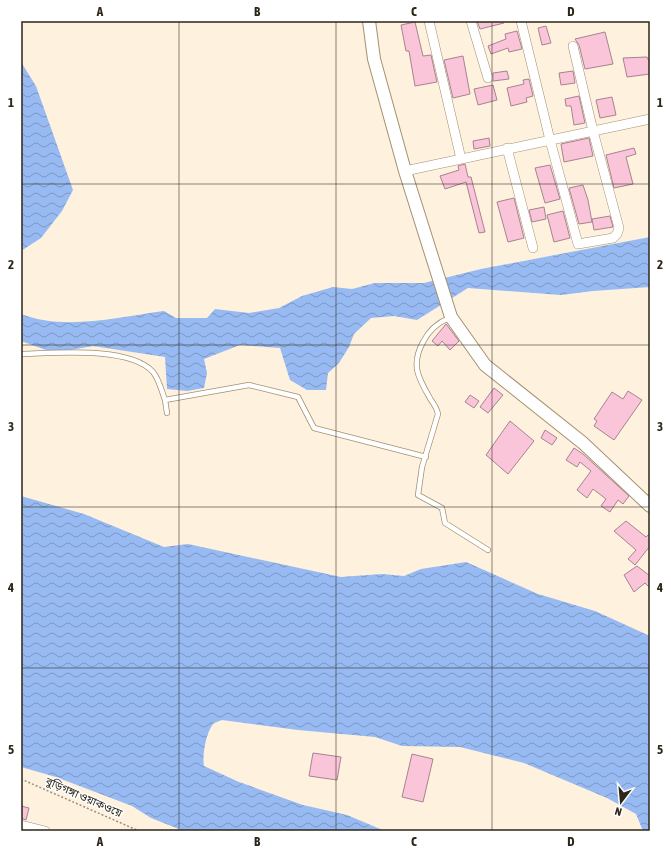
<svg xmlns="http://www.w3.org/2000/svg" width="671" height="852" viewBox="0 0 671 852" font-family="'Asap Condensed','Noto Sans Bengali',sans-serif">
  <defs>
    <pattern id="water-waves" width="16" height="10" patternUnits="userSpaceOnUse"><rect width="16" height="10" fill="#98baf2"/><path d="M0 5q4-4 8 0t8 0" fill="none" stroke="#7c97c3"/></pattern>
  </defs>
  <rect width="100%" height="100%" fill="#fef1de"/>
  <path fill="url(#water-waves)" d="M 21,62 L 36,86 L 73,190 L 62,211 L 41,238 L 21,251 Z
    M 650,237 L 650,287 L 593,291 L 561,295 L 468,288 L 417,320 L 394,316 L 371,318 L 354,334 L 349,347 L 339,363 L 328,373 L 326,390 L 307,390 L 290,380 L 280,348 L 240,345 L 204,359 L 207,373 L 204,388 L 187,391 L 167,389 L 165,357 L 93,346 L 54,353 L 21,341 L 21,314 C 64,331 118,317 164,311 L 176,318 L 207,318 L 215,309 L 249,313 L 279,308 L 302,296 L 333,287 L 352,289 L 375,283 L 424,283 L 481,269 Z
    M 21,496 L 84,514 L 164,547 L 188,544 L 341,577 L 382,574 L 404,576 L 421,569 L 466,562 L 538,594 L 595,611 L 650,636 L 650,831 L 643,831 L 636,814 L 607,798 L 524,763 L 460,747 L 402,746 L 375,737 L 298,730 L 222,720 C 220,721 215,722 213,724 C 206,733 202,755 204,766 L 239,782 L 303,805 L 347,815 L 385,831 L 184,831 L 151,818 L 132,806 L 56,777 L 21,767 Z"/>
  <path fill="#fac4d9" stroke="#a78391" d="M 477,21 L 503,21 L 504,23 L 480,29 Z
    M 415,22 L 423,56 L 431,55 L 437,82 L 415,86 L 409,51 L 406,51 L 401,25 Z
    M 546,26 L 551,43 L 542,45 L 538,28 Z
    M 517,31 L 522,49 L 509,52 L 508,48 L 491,54 L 488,46 L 506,39 L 505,34 Z
    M 605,32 L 613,64 L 585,69 L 579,45 L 575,39 Z
    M 463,56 L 470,94 L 453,98 L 444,60 Z
    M 647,57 L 650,63 L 650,74 L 627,77 L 623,58 Z
    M 507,71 L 509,79 L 493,81 L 493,73 Z
    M 573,71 L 575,83 L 561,85 L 559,73 Z
    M 529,79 L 533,96 L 526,98 L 527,102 L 511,106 L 507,88 L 524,84 L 523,80 Z
    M 493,85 L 497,100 L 478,105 L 474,89 Z
    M 579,96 L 585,123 L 574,125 L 571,106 L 566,106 L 565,99 Z
    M 612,97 L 616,115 L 600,118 L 596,100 Z
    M 489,138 L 490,146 L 474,149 L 473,141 Z
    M 589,138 L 593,156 L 564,162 L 561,144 Z
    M 634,148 L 636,154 L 626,157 L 633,184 L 614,188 L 606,155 Z
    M 465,164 L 468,177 L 471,177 L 485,232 L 479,233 L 466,182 L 445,189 L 440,176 L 459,170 L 458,166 Z
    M 550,165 L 560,199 L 545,203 L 535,168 Z
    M 583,185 L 588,200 L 592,222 L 579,224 L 569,188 Z
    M 514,198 L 524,238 L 508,242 L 497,202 Z
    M 544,207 L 546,219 L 532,222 L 529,210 Z
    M 563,211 L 570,238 L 554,242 L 547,215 Z
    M 610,216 L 613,227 L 594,230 L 592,219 Z
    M 446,324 L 459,341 L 450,350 L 442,341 L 438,346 L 432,341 Z
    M 494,388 L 503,395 L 488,413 L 480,407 Z
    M 628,391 L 642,400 L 614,440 L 594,426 L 597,421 L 594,419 L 612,392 L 623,399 Z
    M 470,395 L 479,401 L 474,408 L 465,402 Z
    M 510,421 L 534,441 L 508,474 L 486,455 Z
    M 545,430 L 557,438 L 552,445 L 541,438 Z
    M 574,448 L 583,454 L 629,496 L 623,504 L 618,500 L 610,512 L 601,506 L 606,499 L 593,489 L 587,498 L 577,490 L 591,471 L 580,462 L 577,467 L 566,460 Z
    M 626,521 L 646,537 L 650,533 L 650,546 L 635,565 L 628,559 L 636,550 L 614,531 Z
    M 637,566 L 650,576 L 650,588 L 645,583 L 634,592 L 624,575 Z
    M 313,753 L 341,757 L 337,780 L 309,776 Z
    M 412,754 L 433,759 L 423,802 L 402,797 Z
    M 21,806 L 29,808 L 26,820 L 21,818 Z"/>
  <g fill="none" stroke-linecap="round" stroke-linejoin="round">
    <defs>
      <path id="lane" d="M 449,318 C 437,323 429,330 423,342 C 410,366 419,379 431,400 C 434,404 437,409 438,414 L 422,467 L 418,495 L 442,508 L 445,523 L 488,550
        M 21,354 C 54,353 130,346 153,372 C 159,379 162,392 165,400 L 249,385 L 298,397 L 314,428 L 426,457
        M 165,400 L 167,413"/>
      <path id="street" d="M 429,21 L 461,159
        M 471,21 L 488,78
        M 521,21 L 550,140 L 578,244 L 613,238 L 617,234 L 619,228 L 593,131 L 573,46
        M 507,148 L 533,248
        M 405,171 L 650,119
        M 21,825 L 45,831"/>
      <path id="secondary" d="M 369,21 L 374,59 L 405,171 L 451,317 L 485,365 L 583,443 L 650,506"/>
    </defs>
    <use href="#lane" stroke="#a49172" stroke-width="6"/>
    <use href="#street" stroke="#a49172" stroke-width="10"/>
    <use href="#secondary" stroke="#a49172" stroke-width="14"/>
    <path stroke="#9a8f7f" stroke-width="1.5" stroke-dasharray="2 2" stroke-linecap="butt" d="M 21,779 L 139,831"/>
    <use href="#lane" stroke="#fff" stroke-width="4.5"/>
    <use href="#street" stroke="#fff" stroke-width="9"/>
    <use href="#secondary" stroke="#fff" stroke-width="12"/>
  </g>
  <path fill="none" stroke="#2d2619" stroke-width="1" stroke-opacity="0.55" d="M 179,21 L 179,831M 336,21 L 336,831M 492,21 L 492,831M 21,184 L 650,184M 21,345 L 650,345M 21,507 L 650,507M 21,668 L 650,668"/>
  <g text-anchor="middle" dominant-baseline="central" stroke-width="3" stroke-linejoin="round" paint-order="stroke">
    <g font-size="11" fill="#2d2619" stroke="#fff">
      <text transform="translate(84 797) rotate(24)">বুড়িগঙ্গা ওয়াকওয়ে</text>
    </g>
  </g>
  <rect width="671" height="852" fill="none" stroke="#ffffff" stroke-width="44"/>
  <g transform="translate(621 802) rotate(196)" stroke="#ffffff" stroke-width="3" paint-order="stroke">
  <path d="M0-3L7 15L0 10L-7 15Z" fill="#2d2619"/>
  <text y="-6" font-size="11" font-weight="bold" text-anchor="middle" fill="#2d2619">N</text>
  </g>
  <rect x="22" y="22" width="627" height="808" fill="none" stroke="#2d2619" stroke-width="1.5"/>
  <g font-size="13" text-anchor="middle" font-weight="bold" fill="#2d2619">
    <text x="100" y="16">A</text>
    <text x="257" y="16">B</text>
    <text x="414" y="16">C</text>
    <text x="571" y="16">D</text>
    <text x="11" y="107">1</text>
    <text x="660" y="107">1</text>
    <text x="11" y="269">2</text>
    <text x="660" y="269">2</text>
    <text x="11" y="431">3</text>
    <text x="660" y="431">3</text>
    <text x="11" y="592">4</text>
    <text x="660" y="592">4</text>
    <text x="11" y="754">5</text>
    <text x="660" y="754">5</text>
    <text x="100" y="846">A</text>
    <text x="257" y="846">B</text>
    <text x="414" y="846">C</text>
    <text x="571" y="846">D</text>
  </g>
</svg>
